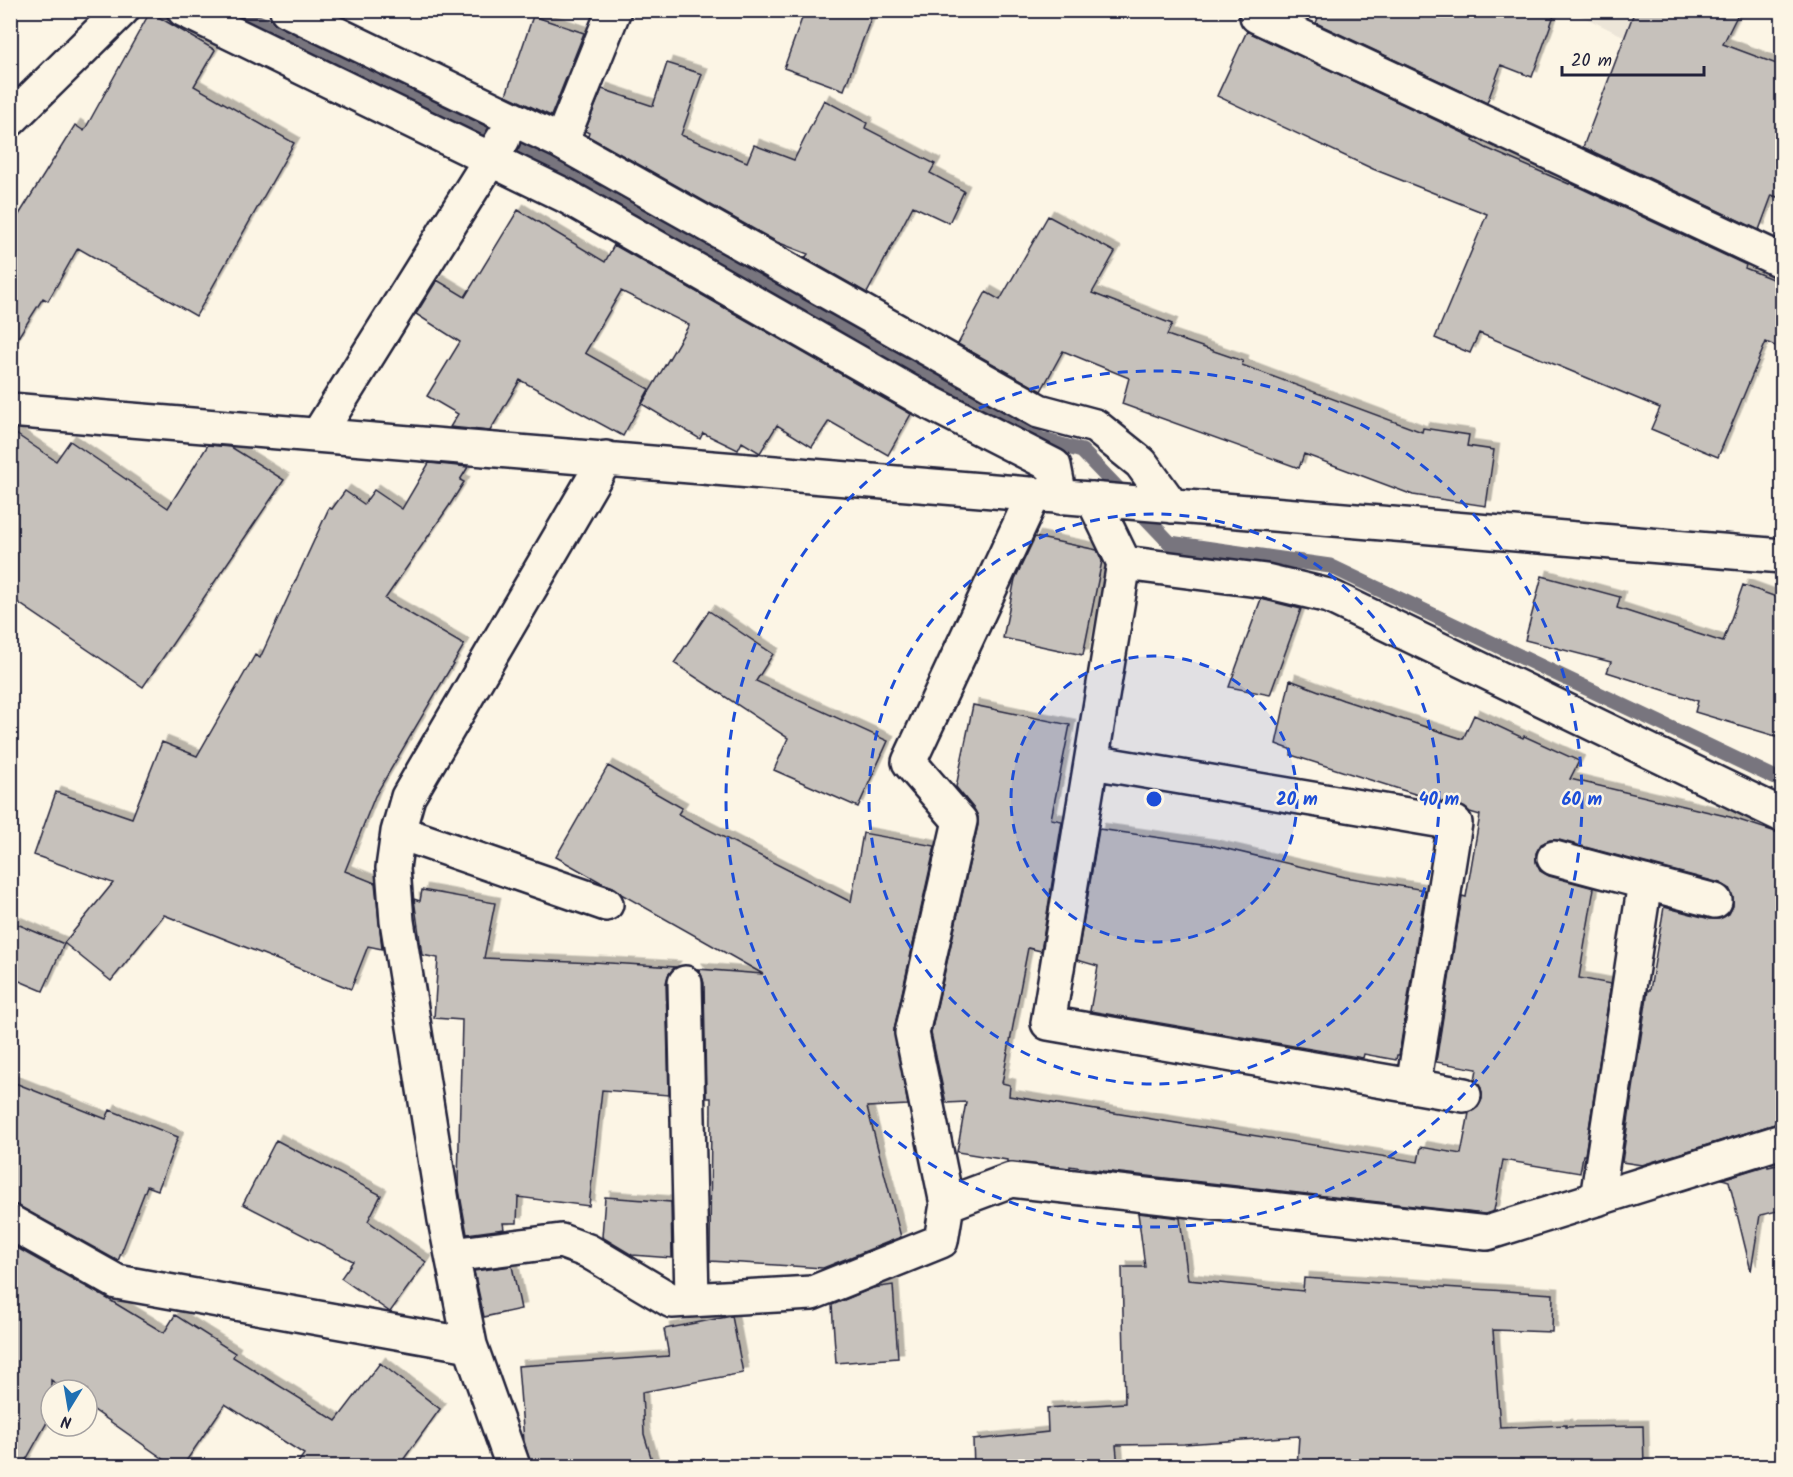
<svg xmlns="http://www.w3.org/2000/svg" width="1793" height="1477" viewBox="0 0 1793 1477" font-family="Kalam,sans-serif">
  <defs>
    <filter id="shadow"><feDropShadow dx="5.5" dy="-5.5" stdDeviation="0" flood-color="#0004"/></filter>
  </defs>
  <rect width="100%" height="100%" fill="#fcf5e5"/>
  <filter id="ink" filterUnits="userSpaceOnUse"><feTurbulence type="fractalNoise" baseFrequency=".0167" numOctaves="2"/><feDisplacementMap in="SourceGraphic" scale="12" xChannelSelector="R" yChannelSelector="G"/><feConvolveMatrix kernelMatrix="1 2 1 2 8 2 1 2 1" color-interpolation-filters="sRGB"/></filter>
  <g filter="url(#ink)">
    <path fill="#ece5d8" d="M 1571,11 L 1745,11 L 1711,78 Z"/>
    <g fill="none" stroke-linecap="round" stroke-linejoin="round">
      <path stroke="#78757e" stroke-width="15" d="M 233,10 L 533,154 L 865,336 L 1040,439 L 1082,451 L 1170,543 L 1330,566 L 1782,781"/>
    </g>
    <path fill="#c6c1bb" stroke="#22223b" stroke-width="1.5" filter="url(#shadow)" d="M 805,10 L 874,10 L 844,90 L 784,68 Z
      M 1321,10 L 1556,10 L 1532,77 L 1501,65 L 1487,103 L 1316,23 Z
      M 1635,10 L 1740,10 L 1723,44 L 1782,66 L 1782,199 L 1772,195 L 1759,230 L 1583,147 Z
      M 150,12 L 215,50 L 194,86 L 294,143 L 196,316 L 78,248 L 48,301 L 43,298 L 10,350 L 10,229 L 75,125 L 84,131 Z
      M 533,16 L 584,33 L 551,116 L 506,95 Z
      M 1247,31 L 1474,138 L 1473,141 L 1486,148 L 1569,184 L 1570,183 L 1746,265 L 1745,268 L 1782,283 L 1782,349 L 1766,342 L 1718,457 L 1651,429 L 1660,408 L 1479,333 L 1470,353 L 1435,338 L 1487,214 L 1373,169 L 1217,96 Z
      M 667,63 L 702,74 L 681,135 L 747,162 L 754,145 L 794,160 L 824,100 L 867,123 L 865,128 L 935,164 L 930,173 L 964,191 L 949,223 L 913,206 L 867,293 L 805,258 L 808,254 L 777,242 L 588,136 L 589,133 L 585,131 L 602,89 L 653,106 Z
      M 518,210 L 605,262 L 614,245 L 911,414 L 888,455 L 829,421 L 812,447 L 777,425 L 760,453 L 742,442 L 738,450 L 703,433 L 700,439 L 642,404 L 689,325 L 621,291 L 585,353 L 649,389 L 623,436 L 520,380 L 490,431 L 450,427 L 458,414 L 427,396 L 460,342 L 416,314 L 437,280 L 465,297 Z
      M 1048,216 L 1115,252 L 1092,293 L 1172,324 L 1167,335 L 1243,361 L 1242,365 L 1422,432 L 1423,428 L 1469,435 L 1467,446 L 1494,450 L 1486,506 L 1413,495 L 1304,454 L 1299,468 L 1122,404 L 1129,378 L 1063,351 L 1041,391 L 958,344 L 986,292 L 1000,300 Z
      M 10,430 L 56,461 L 70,441 L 168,508 L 208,445 L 231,447 L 284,480 L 143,687 L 10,597 Z
      M 429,463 L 468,467 L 460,480 L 464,482 L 449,506 L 385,599 L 464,645 L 375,796 L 345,871 L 375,883 L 382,949 L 368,946 L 351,989 L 164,915 L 111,981 L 64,943 L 113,883 L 34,855 L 56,792 L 132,818 L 162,742 L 197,756 L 255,655 L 260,658 L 329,508 L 332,509 L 345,491 L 364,504 L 374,490 L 402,509 Z
      M 1035,537 L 1097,550 L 1102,561 L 1083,655 L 1003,638 L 1015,579 Z
      M 1542,576 L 1620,597 L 1617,608 L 1723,642 L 1743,585 L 1782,599 L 1782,738 L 1695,712 L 1698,701 L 1607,672 L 1611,662 L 1525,640 Z
      M 1261,599 L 1301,609 L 1270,695 L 1229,687 Z
      M 709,611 L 773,654 L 756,681 L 888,741 L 858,807 L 774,770 L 788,738 L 674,663 Z
      M 1290,680 L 1343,700 L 1463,739 L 1474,715 L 1523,738 L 1524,736 L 1579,761 L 1570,779 L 1730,817 L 1782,834 L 1782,1078 L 1775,1124 L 1642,1165 L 1622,1162 L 1648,990 L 1650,990 L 1664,907 L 1710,919 L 1719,919 L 1729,914 L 1733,906 L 1733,897 L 1729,888 L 1720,883 L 1559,840 L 1550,840 L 1541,844 L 1536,853 L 1536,862 L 1540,871 L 1549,876 L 1594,888 L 1579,978 L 1611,984 L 1585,1155 L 1583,1155 L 1580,1173 L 1503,1160 L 1494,1211 L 1485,1214 L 1103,1171 L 1070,1166 L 1070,1168 L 1007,1162 L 1007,1160 L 957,1152 L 966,1102 L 946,1103 L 931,1033 L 978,825 L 978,817 L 974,809 L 956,787 L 973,705 L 1070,725 L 1051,819 L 1062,821 L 1041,951 L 1028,948 L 1002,1083 L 1010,1085 L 1009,1096 L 1418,1162 L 1421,1147 L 1461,1154 L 1469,1113 L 1478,1107 L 1482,1099 L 1481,1088 L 1475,1080 L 1477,1069 L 1436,1062 L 1462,896 L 1466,897 L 1480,815 L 1470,812 L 1459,805 L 1434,800 L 1291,755 L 1292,750 L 1276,744 Z
      M 608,766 L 682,808 L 678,814 L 851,902 L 863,833 L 935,846 L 894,1029 L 908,1105 L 867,1107 L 901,1237 L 823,1268 L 710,1261 L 711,1098 L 706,1098 L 704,983 L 701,974 L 697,969 L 763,974 L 621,894 L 613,887 L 602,883 L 556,857 Z
      M 1099,829 L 1210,845 L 1345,877 L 1425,890 L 1399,1055 L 1397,1055 L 1396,1060 L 1364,1054 L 1363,1058 L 1090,1011 L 1098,966 L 1077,960 Z
      M 422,890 L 495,903 L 484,958 L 594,963 L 594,962 L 675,967 L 668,975 L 666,983 L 669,1095 L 602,1090 L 589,1206 L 518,1197 L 517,1223 L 503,1223 L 504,1229 L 467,1234 L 458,1184 L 462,1020 L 434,1018 L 438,958 L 422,955 L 414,899 L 420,901 Z
      M 10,921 L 64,944 L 43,991 L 10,977 Z
      M 10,1081 L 106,1119 L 110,1110 L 178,1137 L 158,1190 L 147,1186 L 118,1261 L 19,1206 L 10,1203 Z
      M 276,1140 L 381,1195 L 368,1221 L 426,1262 L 390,1312 L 341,1278 L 353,1261 L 243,1204 Z
      M 1782,1164 L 1782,1210 L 1760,1215 L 1751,1271 L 1729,1181 L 1722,1179 L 1768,1165 L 1768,1167 Z
      M 605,1197 L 671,1202 L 672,1258 L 632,1255 L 602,1237 Z
      M 1138,1213 L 1180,1218 L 1188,1280 L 1303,1291 L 1304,1278 L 1553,1294 L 1552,1332 L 1493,1330 L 1500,1428 L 1566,1425 L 1566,1427 L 1643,1426 L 1644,1467 L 1297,1467 L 1299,1436 L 1184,1444 L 1116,1445 L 1118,1467 L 974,1467 L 973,1440 L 1048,1432 L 1047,1408 L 1125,1403 L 1122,1267 L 1145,1267 Z
      M 10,1244 L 108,1299 L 164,1333 L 175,1315 L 235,1353 L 233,1357 L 336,1421 L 380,1363 L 440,1409 L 398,1467 L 295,1467 L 304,1454 L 225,1404 L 182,1467 L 175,1467 L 87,1405 L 87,1390 L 65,1390 L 51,1380 L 51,1415 L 22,1467 L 10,1467 Z
      M 512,1266 L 521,1309 L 484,1317 L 474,1271 Z
      M 893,1285 L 898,1358 L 836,1363 L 832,1305 L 873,1288 Z
      M 732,1316 L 743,1373 L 642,1392 L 644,1434 L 654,1467 L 531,1467 L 524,1441 L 518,1366 L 669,1356 L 664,1329 Z"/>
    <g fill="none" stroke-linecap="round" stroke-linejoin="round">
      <defs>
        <path id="street" d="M 184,10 L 566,196 L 917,396 L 1054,466 L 1060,497
          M 287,10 L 561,142 L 1039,411 L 1095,426 L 1141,463 L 1172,506
          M 1257,16 L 1782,261
          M 10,120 L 122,10
          M 561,142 L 614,10
          M 10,410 L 1782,556
          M 318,435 L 503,139
          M 1034,494 L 909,762 L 960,821 L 912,1033 L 947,1204 L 1011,1180 L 1487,1233 L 1782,1141
          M 1093,499 L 1124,563 L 1266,581 L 1329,596 L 1782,815
          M 1124,563 L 1048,1023 L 1464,1095
          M 1092,762 L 1455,823 L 1413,1086
          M 398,832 L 606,904
          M 1554,858 L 1715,901
          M 685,983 L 692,1299
          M 1597,1199 L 1645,882
          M 10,1222 L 117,1282 L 470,1345
          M 452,1255 L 561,1241 L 588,1251 L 672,1301 L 812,1293 L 941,1241 L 947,1204
          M 513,1466 L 470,1345 L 445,1220 L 397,921 L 393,868 L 398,832 L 408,797 L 606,458"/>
      </defs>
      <use href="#street" stroke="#22223b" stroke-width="38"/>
      <use href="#street" stroke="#fcf5e5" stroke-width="33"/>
    </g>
  </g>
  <circle cx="1154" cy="799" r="143" fill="#1d4ed8" fill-opacity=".12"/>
  <g fill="none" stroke="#1d4ed8" stroke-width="3" stroke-dasharray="10 8">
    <circle cx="1154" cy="799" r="143"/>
    <circle cx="1154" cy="799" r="285"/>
    <circle cx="1154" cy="799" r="428"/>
  </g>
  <circle cx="1154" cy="799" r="9" fill="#1d4ed8" stroke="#fcf5e5" stroke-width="3"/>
  <g font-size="18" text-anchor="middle" font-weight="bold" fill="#1d4ed8" stroke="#fcf5e5" stroke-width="5" stroke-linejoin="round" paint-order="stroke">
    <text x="1297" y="805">20 m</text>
    <text x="1439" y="805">40 m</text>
    <text x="1582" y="805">60 m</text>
  </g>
  <rect width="1793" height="1477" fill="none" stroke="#fcf5e5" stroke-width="36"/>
  <rect x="18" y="18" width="1757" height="1441" fill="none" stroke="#22223b" stroke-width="2" filter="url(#ink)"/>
  <g transform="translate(69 1408) rotate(191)"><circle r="28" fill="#fcf5e5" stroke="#a5a1a1" stroke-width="1.5"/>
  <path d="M0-4.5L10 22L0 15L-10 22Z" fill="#1f6fb2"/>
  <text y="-9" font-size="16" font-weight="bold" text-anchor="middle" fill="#22223b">N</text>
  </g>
  <path d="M1562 66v9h142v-9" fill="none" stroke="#22223b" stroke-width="3"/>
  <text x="1571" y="66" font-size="18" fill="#22223b" stroke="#fcf5e5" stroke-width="4.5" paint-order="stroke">20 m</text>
</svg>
